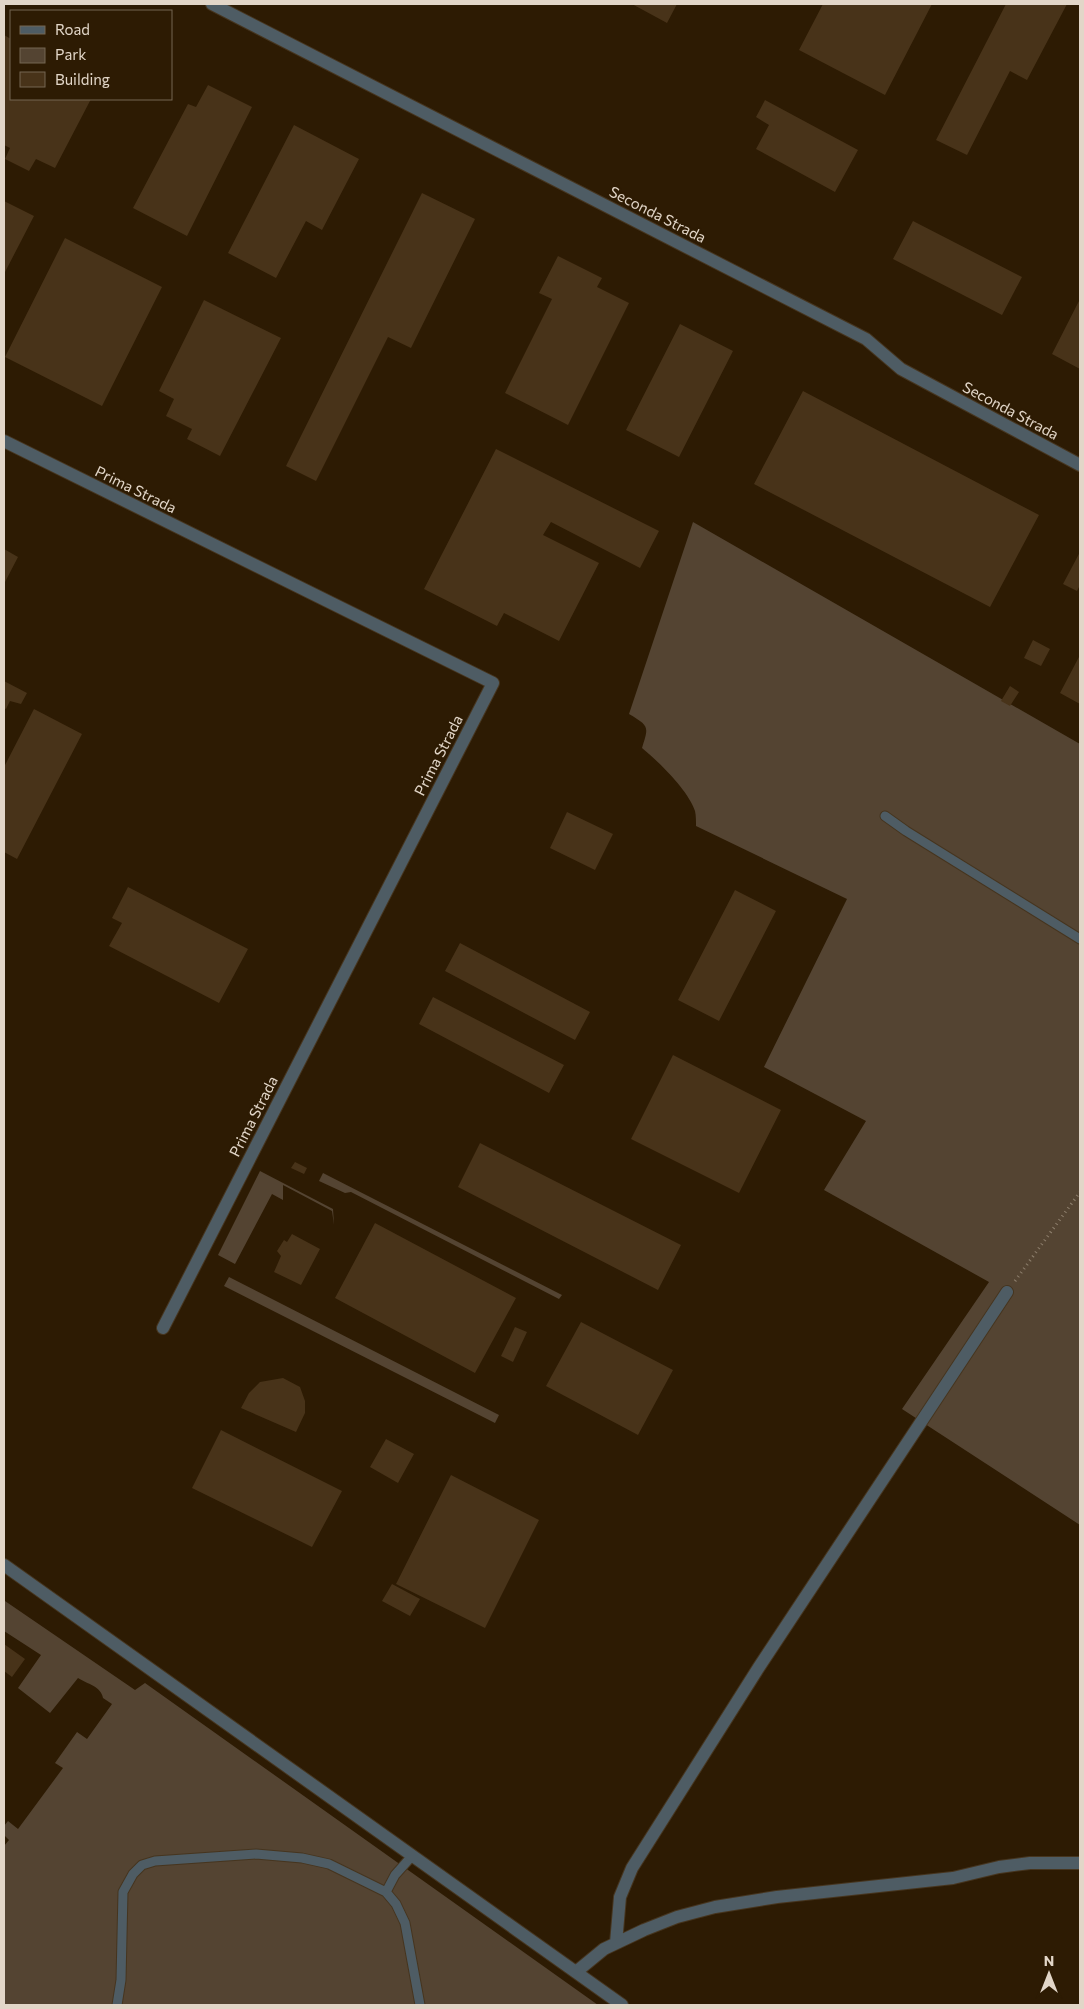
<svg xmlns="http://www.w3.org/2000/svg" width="1084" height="2009" viewBox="0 0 1084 2009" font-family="Commissioner,sans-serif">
  <rect width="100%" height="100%" fill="#2d1b03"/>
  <path fill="#544432" d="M 693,522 L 1080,744 L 1080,1525 L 902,1409 L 989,1282 L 824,1190 L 866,1121 L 764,1067 L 847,899 L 696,826 C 696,822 696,815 695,811 C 688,790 659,762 642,748 C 649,726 649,726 629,714 Z
    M 260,1171 L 333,1209 L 334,1225 L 332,1211 L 283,1185 L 283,1200 L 272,1194 L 235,1264 L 218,1255 Z
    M 323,1173 L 562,1295 L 559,1299 L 351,1192 L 345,1193 L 319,1181 Z
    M 229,1277 L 499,1415 L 495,1423 L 224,1286 Z
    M 5,1601 L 135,1690 L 145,1683 L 598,2005 L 4,2005 L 4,1846 L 9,1840 L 4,1835 L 4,1826 L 8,1821 L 18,1829 L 63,1768 L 55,1763 L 77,1732 L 87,1739 L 112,1704 L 103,1698 C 101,1686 87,1684 78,1678 L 50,1713 L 18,1688 L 41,1655 L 4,1631 L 4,1603 Z"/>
  <path fill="#483319" d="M 632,4 L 677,4 L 667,23 Z
    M 823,4 L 932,4 L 885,95 L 799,50 Z
    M 1006,4 L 1067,4 L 1027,80 L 1010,71 L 967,155 L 936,140 Z
    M 4,35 L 11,39 L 11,99 L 91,99 L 55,168 L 36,159 L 29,171 L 5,159 L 10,148 L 4,145 Z
    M 208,85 L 252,107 L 187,236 L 133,208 L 188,104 L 196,107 Z
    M 765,100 L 858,150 L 835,192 L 756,149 L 769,125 L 756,117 Z
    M 294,125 L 359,159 L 322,230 L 306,221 L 276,278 L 228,253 Z
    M 422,193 L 475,219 L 411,348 L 388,337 L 316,481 L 286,466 Z
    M 4,201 L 34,216 L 4,274 Z
    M 913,221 L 1022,277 L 1002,315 L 893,259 Z
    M 65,238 L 162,287 L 102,406 L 5,357 Z
    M 558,256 L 602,278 L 597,287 L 629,303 L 568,425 L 505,393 L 552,299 L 539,293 Z
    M 1080,299 L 1080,369 L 1052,354 Z
    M 204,300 L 281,338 L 220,456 L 187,439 L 192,429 L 166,416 L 174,399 L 159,391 Z
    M 680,324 L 733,351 L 679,457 L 626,430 Z
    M 803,391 L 1039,515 L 990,607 L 754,484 Z
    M 496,449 L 659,531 L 640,568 L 551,522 L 543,535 L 599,563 L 559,641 L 504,613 L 497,626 L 424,589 Z
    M 4,549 L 18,557 L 4,584 Z
    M 1080,552 L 1080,585 L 1077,591 L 1063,584 Z
    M 1033,640 L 1050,649 L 1041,666 L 1024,658 Z
    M 1080,655 L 1080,704 L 1060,693 Z
    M 4,681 L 27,693 L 21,704 L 10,701 L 6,709 L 4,708 Z
    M 1010,686 L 1019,692 L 1010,706 L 1001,701 Z
    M 34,709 L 82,734 L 17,859 L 4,852 L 4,767 Z
    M 567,812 L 613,834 L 595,870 L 550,848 Z
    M 128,887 L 248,949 L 219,1003 L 109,946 L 122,923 L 112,918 Z
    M 735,890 L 776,911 L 719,1021 L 678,1000 Z
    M 460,943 L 590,1012 L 575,1040 L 445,971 Z
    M 433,997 L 564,1065 L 549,1093 L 419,1024 Z
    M 673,1055 L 781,1110 L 739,1193 L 631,1139 Z
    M 480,1143 L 681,1245 L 658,1290 L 458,1187 Z
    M 295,1162 L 307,1168 L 304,1174 L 291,1168 Z
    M 375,1223 L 516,1298 L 475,1373 L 335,1298 Z
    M 292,1234 L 320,1249 L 301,1285 L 274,1272 L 281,1256 L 277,1251 L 284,1240 L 287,1242 Z
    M 581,1322 L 673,1370 L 638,1435 L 546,1386 Z
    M 515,1327 L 527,1332 L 513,1362 L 501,1356 Z
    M 283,1378 L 300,1387 L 305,1401 L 305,1413 L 296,1432 L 241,1408 L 249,1393 L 260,1382 Z
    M 221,1430 L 342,1491 L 312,1547 L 192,1488 Z
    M 386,1439 L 414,1454 L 398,1483 L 370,1467 Z
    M 451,1475 L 539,1520 L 485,1628 L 396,1584 Z
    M 392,1584 L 420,1599 L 410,1616 L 382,1601 Z
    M 4,1644 L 25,1659 L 12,1677 L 4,1671 Z"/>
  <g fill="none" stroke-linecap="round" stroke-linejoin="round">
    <defs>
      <path id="lane" d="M 885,816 L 906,831 L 1080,939
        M 386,1892 L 395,1875 L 412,1856
        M 117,2005 L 121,1980 L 123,1892 L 133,1874 L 142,1865 L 155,1861 L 256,1854 L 302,1858 L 329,1864 L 386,1892 L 396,1904 L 405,1923 L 420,2005"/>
      <path id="street" d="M 212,4 L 866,339 L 901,369 L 1080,465
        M 4,441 L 493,683 L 163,1328
        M 4,1565 L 622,2005
        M 616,1943 L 620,1897 L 632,1868 L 759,1667 L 1007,1292
        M 576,1972 L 604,1949 L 644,1930 L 677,1917 L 715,1907 L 777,1897 L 953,1878 L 999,1867 L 1030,1863 L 1080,1863"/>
    </defs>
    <use href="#lane" stroke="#46351f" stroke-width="11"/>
    <use href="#street" stroke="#46351f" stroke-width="14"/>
    <path stroke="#8f806e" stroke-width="3" stroke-dasharray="1 4" stroke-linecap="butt" d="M 1015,1281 L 1080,1192"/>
    <use href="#lane" stroke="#4e5c64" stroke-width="9"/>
    <use href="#street" stroke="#4e5c64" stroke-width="12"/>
  </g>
  <g text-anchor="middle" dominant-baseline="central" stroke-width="4" stroke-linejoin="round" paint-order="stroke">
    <g font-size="15" fill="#e2d6c8" stroke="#2d1b03">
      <text transform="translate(658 214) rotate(27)">Seconda Strada</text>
      <text transform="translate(1011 410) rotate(28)">Seconda Strada</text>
      <text transform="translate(136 489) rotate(26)">Prima Strada</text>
      <text transform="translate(438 755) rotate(-63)">Prima Strada</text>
      <text transform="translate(253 1116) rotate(-63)">Prima Strada</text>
    </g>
  </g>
  <rect width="1084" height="2009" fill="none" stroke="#e2d6c8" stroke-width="10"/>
  <rect x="10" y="10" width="162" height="90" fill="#2d1b03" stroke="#756652"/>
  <rect x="20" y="26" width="25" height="8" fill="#4e5c64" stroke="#756652"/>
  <text x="55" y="35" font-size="15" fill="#e2d6c8">Road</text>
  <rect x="20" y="48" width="25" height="15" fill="#544432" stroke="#756652"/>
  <text x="55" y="60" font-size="15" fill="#e2d6c8">Park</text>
  <rect x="20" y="72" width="25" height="15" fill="#483319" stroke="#756652"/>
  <text x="55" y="85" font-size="15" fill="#e2d6c8">Building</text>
  <g transform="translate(1049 1974)" stroke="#2d1b03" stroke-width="4" paint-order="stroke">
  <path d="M0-4L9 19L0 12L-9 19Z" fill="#e2d6c8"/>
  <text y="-8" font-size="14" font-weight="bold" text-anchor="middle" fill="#e2d6c8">N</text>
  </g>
</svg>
